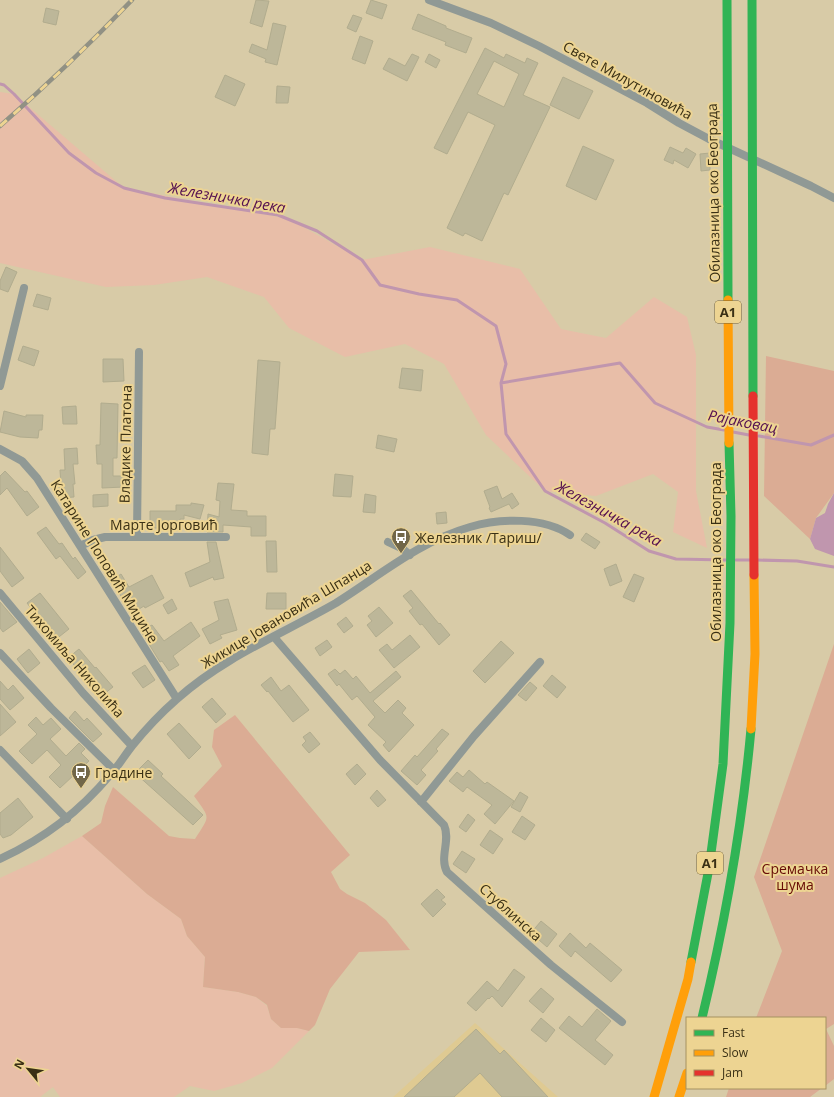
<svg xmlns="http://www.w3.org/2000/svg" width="834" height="1097" viewBox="0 0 834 1097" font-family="'Open Sans',sans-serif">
  <rect width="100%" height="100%" fill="#d8cba7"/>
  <path fill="#dfca92" d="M 475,1023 L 558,1097 L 393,1097 Z"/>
  <path fill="#e8bea8" d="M 0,92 L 14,94 L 124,188 L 289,219 L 362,260 L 430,247 L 520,269 L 561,329 L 606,338 L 654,297 L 687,317 L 696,355 L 696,491 L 707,548 L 673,532 L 678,492 L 653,474 L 596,496 L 545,491 L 486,435 L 444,364 L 405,344 L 345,357 L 289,328 L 264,297 L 207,277 L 154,285 L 106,287 L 0,263 Z
    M 82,836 L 147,894 L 181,919 L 187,936 L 205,957 L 203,987 L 238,992 L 256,997 L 267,1006 L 271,1019 L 281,1028 L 297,1028 L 309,1031 L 272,1068 L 242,1083 L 214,1091 L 190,1086 L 174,1097 L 60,1097 L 53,1087 L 40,1097 L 0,1097 L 0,878 L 43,858 Z"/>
  <path fill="#dbac94" d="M 766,356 L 834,371 L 834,493 L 816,518 L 810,539 L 764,496 Z
    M 834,644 L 834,1024 L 826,1029 L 834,1046 L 834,1079 L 825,1086 L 825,1018 L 756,1018 L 782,951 L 754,877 Z
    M 235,715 L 350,855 L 331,872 L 340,889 L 347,894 L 365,903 L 386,920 L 410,950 L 359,952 L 330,989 L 315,1025 L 309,1031 L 297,1028 L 281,1028 L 271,1019 L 267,1005 L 256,997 L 238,992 L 203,987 L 205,957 L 187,936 L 181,919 L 147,894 L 82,836 L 101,823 L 105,806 L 113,787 L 169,836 L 180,838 L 195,839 C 211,814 210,819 194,796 L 222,766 L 212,747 L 214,730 Z
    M 729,1088 L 822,1088 L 810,1097 L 726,1097 Z"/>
  <path fill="#c096ae" d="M 834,493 L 834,556 L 815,549 L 810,539 L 816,518 L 825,513 L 828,504 Z"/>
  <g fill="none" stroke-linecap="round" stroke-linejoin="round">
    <path stroke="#c096ae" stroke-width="3" d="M 0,84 L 4,85 L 14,94 L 69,153 L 96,173 L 124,188 L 165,198 L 278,215 L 317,231 L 362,260 L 380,285 L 419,294 L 457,300 L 496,326 L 506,364 L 501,383 L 506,434 L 545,491 L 605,523 L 649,551 L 676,559 L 726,560
      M 501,383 L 620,363 L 655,403 L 707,427 L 724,430
      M 733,432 L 749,435
      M 759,436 L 811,445 L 834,435
      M 736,560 L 750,560
      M 757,560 L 797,561 L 834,567"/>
  </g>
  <path fill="#bdb799" stroke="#b1ac8e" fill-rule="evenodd" d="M 256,0 L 269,1 L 262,27 L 250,23 Z
    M 371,0 L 387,5 L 382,19 L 366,13 Z
    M 46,8 L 59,11 L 56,25 L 43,22 Z
    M 418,14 L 446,26 L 446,28 L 472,38 L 466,53 L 445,45 L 446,42 L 412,29 Z
    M 353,15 L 362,18 L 356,32 L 347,28 Z
    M 273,23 L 286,26 L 277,65 L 265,62 L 266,59 L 249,52 L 252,44 L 267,50 Z
    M 360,36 L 373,41 L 365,64 L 352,59 Z
    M 485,48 L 504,58 L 506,54 L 525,63 L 527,58 L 538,63 L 523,95 L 550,107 L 508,195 L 504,193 L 482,241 L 465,233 L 463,236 L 447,228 L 495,125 L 468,112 L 447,154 L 434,148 ZM 494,61 L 519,74 L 504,107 L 477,94 Z
    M 412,54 L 419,57 L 407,81 L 383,69 L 389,58 L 405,66 Z
    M 429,54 L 440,60 L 436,68 L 425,62 Z
    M 225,75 L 245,84 L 235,106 L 215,97 Z
    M 563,77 L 593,91 L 579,119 L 550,105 Z
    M 277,86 L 290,87 L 288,103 L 276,103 Z
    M 583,146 L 614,160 L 596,200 L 566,186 Z
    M 670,147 L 683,153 L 686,148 L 696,154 L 688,168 L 674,160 L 673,164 L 664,160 Z
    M 710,153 L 710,170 L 701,171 L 700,154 Z
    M 6,267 L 17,272 L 8,292 L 0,289 L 0,281 Z
    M 37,294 L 51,298 L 48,310 L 33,306 Z
    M 23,346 L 39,351 L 34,366 L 18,360 Z
    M 103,359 L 123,359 L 124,381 L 103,382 Z
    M 258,360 L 280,362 L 275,429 L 270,429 L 268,455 L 252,453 Z
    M 402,368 L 423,370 L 421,391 L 399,388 Z
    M 101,403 L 118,404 L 117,458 L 113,458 L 113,476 L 123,476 L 124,487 L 102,488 L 102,464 L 97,464 L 96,445 L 100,445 Z
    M 76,406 L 77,424 L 63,424 L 62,407 Z
    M 4,411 L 26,417 L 26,415 L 43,415 L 42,430 L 39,430 L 38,438 L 20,437 L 0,432 Z
    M 378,435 L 397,439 L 394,452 L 376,448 Z
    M 77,448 L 78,464 L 73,464 L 75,484 L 73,484 L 74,497 L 60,498 L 59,485 L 61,485 L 60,470 L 65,470 L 64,449 Z
    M 5,471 L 25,492 L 27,491 L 39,507 L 27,516 L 7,488 L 0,495 L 0,476 Z
    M 335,474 L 353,476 L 351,497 L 333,496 Z
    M 218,483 L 234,484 L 231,510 L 247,511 L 247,516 L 266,516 L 266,536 L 251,536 L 251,527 L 223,525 L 223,532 L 207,532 L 208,514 L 219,517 L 220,501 L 216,500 Z
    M 497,486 L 502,499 L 512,493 L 519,504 L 512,509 L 509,504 L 491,512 L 489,508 L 490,507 L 484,491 Z
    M 108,494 L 108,506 L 93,507 L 93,495 Z
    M 365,494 L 376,496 L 375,513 L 363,512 Z
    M 191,503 L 204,505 L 200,519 L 184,515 L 184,519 L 180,519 L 180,528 L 150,528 L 150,511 L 176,511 L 176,505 L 191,505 Z
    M 446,512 L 447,523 L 437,524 L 436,513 Z
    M 46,527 L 59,544 L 62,543 L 73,559 L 75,557 L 86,572 L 78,579 L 60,556 L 56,559 L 37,533 Z
    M 586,533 L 600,542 L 595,549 L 581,540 Z
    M 266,541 L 276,541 L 277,572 L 267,572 Z
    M 207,542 L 216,542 L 224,578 L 214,580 L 213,577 L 190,587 L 185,573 L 210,562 Z
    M 0,547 L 24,578 L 12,587 L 0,571 Z
    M 616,564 L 622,581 L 610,586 L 604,569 Z
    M 121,574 L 129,587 L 152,575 L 164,598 L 145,608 L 144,606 L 131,614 L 112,580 Z
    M 634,574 L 644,578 L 634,602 L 623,597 Z
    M 411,590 L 439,624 L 440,623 L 450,635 L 439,645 L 422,624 L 420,625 L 409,611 L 413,608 L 403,596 Z
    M 40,593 L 69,629 L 55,640 L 27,603 Z
    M 267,593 L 286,593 L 286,609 L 266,609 Z
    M 172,599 L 177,609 L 168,614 L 163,605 Z
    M 228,599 L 237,630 L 220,635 L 222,638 L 210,644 L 202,629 L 219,620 L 214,602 Z
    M 0,602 L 17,622 L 3,632 L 0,628 Z
    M 379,607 L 393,623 L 376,637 L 367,625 L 372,621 L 368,616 Z
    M 346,617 L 353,626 L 344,633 L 337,624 Z
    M 191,622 L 200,636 L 173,656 L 179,665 L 169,671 L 162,661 L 160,662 L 141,631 L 152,625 L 164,641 Z
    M 410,635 L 420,647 L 394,668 L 379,650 L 387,644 L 392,650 Z
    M 327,640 L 332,647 L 320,656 L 315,648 Z
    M 501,641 L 514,653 L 485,683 L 473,671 Z
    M 29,649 L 40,663 L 28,673 L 17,659 Z
    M 79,649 L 95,668 L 96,667 L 113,687 L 104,694 L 101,690 L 98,693 L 68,658 Z
    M 145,665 L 155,680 L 143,688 L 132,673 Z
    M 335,669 L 340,674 L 345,670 L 353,679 L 356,676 L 370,693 L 396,671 L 401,677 L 373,701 L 385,713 L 398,700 L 406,708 L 402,713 L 414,725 L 389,752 L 383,745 L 386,742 L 368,725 L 375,717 L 357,696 L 352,700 L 339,684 L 337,686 L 328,674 Z
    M 552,675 L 566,687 L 557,698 L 543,686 Z
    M 271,677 L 281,691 L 289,685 L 309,710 L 293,722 L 268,691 L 267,692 L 261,685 Z
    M 0,681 L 8,690 L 13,685 L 24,698 L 10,710 L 0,699 Z
    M 530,682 L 537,688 L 526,701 L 518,695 Z
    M 212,698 L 226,714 L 216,723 L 202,707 Z
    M 0,704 L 16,722 L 0,736 Z
    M 75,711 L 84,721 L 87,718 L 102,734 L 93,742 L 69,718 Z
    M 36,717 L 43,725 L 51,718 L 61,729 L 50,739 L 66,756 L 79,743 L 85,749 L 81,753 L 89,761 L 60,788 L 49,777 L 61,765 L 47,750 L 32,764 L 19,751 L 37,734 L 28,725 Z
    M 179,723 L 201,747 L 189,759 L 167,734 Z
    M 442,729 L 449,734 L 436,749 L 438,751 L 421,770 L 426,775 L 417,785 L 401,771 L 415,755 L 417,757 Z
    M 310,732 L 320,744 L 309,753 L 302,745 L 306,741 L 303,737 Z
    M 148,760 L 163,774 L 161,776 L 203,815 L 193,825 L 135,773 Z
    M 357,764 L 366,774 L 355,785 L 346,774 Z
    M 469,770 L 485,784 L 487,782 L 514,801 L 495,824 L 484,814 L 492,805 L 467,787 L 463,792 L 449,781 L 457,772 L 463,777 Z
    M 377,790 L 386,800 L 378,807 L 370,798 Z
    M 520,792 L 528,797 L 520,812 L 511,807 Z
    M 18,798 L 33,817 L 11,835 L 3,838 L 0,834 L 0,813 Z
    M 468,814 L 475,820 L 466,832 L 459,827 Z
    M 522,816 L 535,825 L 525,840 L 512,832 Z
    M 490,830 L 503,839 L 493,854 L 480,845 Z
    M 462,851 L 475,859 L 466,873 L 453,864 Z
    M 437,889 L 445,897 L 441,900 L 446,904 L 433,917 L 421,904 Z
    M 541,921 L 557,934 L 547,947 L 531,933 Z
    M 570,933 L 586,948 L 590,943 L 622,970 L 611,982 L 575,951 L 571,957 L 559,946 Z
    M 514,969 L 525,977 L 502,1007 L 492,996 L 489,999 L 488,998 L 476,1011 L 467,1003 L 487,981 L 498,991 Z
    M 541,988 L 554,999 L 543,1013 L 529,1001 Z
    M 597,1009 L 611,1021 L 595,1040 L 613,1055 L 605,1065 L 559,1028 L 569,1016 L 582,1027 Z
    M 541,1018 L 555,1030 L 546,1042 L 531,1030 Z
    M 476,1029 L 500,1054 L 504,1050 L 548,1097 L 502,1097 L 480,1073 L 454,1097 L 404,1097 Z"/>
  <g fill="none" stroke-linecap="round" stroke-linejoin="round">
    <path stroke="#909995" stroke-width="8" d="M 429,0 L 491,23 L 539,46 L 647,103 L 679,123 L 709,139 L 811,186 L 834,198
      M 0,386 L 24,288
      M 0,449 L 22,461 L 37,478 L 177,699
      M 137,536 L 139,352
      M 388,542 L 403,549 L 410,555
      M 80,546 L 93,540 L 105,537 L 226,537
      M 0,593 L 83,693 L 132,746
      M 274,637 L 380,760 L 444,825 C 451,840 439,857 447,872 L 551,965 L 622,1022
      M 0,653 L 51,708 L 114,770
      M 0,750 L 67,819
      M 421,802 L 474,736 L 540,662
      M 0,859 C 45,838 79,812 111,774 C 119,765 125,755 132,746 C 145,730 161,713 177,699 C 224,657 282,634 336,603 C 379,576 420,541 470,527 C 500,518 544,517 570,535"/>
    <path stroke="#30b455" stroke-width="9" d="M 727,0 L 728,300
      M 752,0 L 753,396
      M 691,962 L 709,868 L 723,764 L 730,623 L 731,516 L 729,443
      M 702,1018 C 725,923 742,827 751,729"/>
    <path stroke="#ff9f0a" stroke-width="9" d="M 728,300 L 729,443
      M 751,729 L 755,654 L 754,575
      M 654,1097 L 688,979 L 691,962
      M 679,1097 L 687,1073"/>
    <path stroke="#e5322d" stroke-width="9" d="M 753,396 L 754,575"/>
    <defs>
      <path id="rail" d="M 0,126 C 46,86 90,44 132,0"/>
    </defs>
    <use href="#rail" stroke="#919184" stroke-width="4.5"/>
    <use href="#rail" stroke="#edd492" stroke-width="3" stroke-dasharray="9" stroke-linecap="butt"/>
  </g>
  <defs>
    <symbol id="bus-pin" viewBox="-11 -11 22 30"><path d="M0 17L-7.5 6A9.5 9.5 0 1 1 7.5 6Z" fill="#716648" stroke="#edd492"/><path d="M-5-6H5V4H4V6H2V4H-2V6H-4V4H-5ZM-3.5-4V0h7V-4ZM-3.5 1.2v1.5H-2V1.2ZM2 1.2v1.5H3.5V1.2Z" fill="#fff"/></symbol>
  </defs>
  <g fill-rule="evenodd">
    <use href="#bus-pin" x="390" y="526" width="22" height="30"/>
    <use href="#bus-pin" x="70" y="761" width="22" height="30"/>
  </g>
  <g text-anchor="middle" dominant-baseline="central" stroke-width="4" stroke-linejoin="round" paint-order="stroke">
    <g fill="#edd492" stroke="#70613a" stroke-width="1">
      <rect x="715" y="301" width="26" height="22" rx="3"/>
      <rect x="697" y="852" width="26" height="22" rx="3"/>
    </g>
    <g font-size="13" font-weight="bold" fill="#3a3015">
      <text x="728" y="312">A1</text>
      <text x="710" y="863">A1</text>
    </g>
    <g font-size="14" fill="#3a3015" stroke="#edd492">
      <text transform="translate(628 80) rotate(29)">Свете Милутиновића</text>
      <text transform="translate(713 193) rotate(-91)">Обилазница око Београда</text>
      <text transform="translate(125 444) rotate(-89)">Владике Платона</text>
      <text x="164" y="524">Марте Јорговић</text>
      <text transform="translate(715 552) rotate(-90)">Обилазница око Београда</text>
      <text transform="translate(105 561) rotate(58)">Катарине Поповић Миџине</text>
      <text transform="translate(286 614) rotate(-31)">Жикице Јовановића Шпанца</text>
      <text transform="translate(75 661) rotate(49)">Тихомиља Николића</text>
      <text transform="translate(511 912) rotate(42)">Стублинска</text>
    </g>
    <g font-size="14" fill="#3a3015" stroke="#edd492" text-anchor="start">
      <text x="415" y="537">Железник /Тариш/</text>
      <text x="95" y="772">Градине</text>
    </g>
    <g font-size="14" fill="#670b05" stroke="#edd492">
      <text x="795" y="868">Сремачка<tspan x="795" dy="16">шума</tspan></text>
    </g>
    <g font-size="15" font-style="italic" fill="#530f50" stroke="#edd492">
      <text transform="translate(227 197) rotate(10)">Железничка река</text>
      <text transform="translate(743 421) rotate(11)">Рајаковац</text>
      <text transform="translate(609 513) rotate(29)">Железничка река</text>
    </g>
  </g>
  <rect x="686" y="1017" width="140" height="72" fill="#edd492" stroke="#a59260"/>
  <rect x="694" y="1030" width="20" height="6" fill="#30b455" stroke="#a59260"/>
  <text x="722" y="1037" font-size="12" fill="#3a3015">Fast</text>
  <rect x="694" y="1050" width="20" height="6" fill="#ff9f0a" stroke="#a59260"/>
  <text x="722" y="1057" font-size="12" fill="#3a3015">Slow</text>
  <rect x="694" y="1070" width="20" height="6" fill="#e5322d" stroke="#a59260"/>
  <text x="722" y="1077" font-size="12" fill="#3a3015">Jam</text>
  <g transform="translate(28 1069) rotate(299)" stroke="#edd492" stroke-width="3" paint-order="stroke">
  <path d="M0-3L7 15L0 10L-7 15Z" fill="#3a3015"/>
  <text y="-6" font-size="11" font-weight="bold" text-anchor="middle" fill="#3a3015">N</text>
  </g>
</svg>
